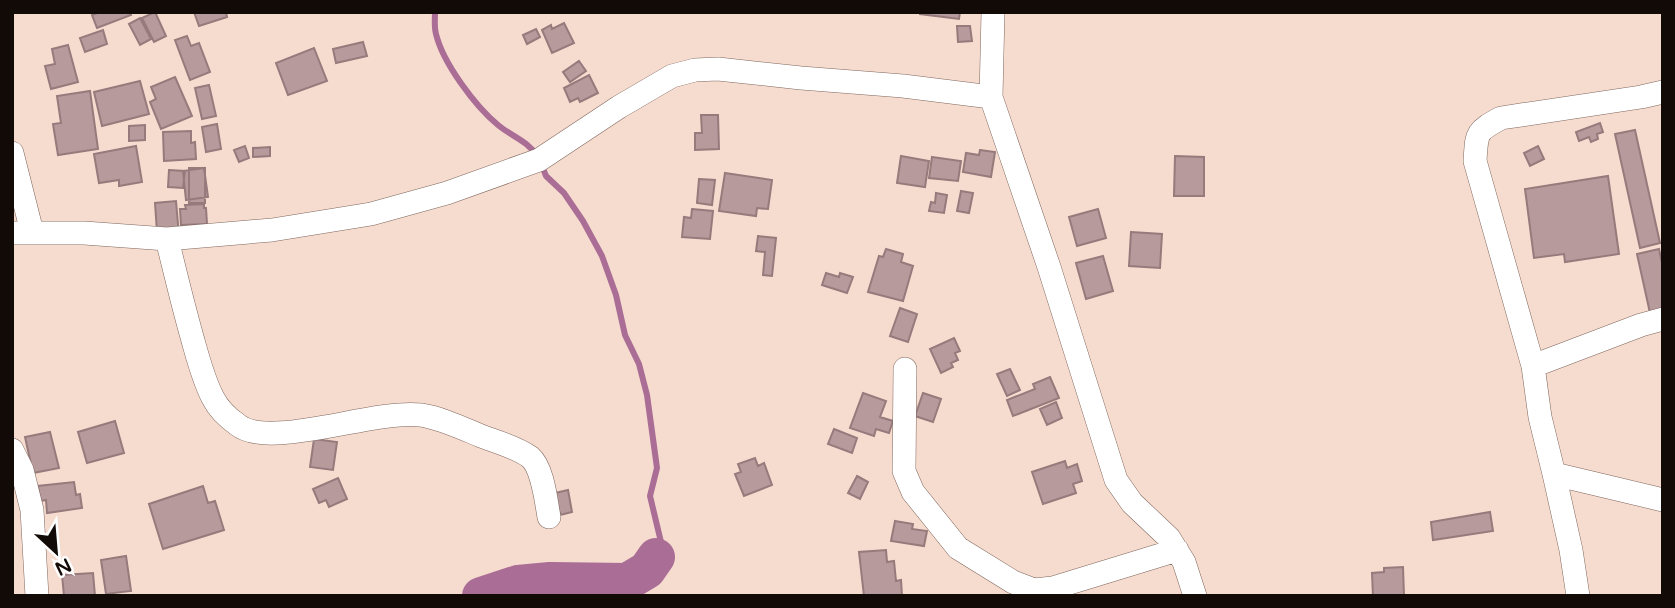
<svg xmlns="http://www.w3.org/2000/svg" width="1675" height="608" viewBox="0 0 1675 608" font-family="'Varela Round',sans-serif">
  <rect width="100%" height="100%" fill="#f6dbcf"/>
  <g fill="none" stroke-linecap="round" stroke-linejoin="round">
    <path stroke="#aa6d95" stroke-width="6" d="M 435,12 C 435,19 434,27 436,34 C 443,63 475,106 498,125 C 511,136 528,141 537,156
      M 542,166 L 546,176 L 564,193 L 583,221 L 602,256 L 616,295 L 625,335 L 639,364 L 647,395 L 657,468 L 650,496 L 661,542 L 656,557"/>
    <path stroke="#aa6d95" stroke-width="38" d="M 481,596 L 518,584 L 550,581 L 627,582 L 647,570 L 656,557"/>
  </g>
  <path fill="#b79a9c" stroke="#967a7c" stroke-width="2" d="M 100,12 L 130,12 L 131,15 L 97,28 L 92,15 Z
    M 155,12 L 166,36 L 154,42 L 142,18 Z
    M 194,12 L 226,12 L 227,17 L 199,26 Z
    M 920,12 L 960,12 L 959,19 L 920,14 Z
    M 140,18 L 151,39 L 140,45 L 129,24 Z
    M 564,23 L 574,43 L 552,53 L 542,30 L 551,25 L 552,29 Z
    M 957,26 L 970,26 L 972,41 L 958,42 Z
    M 536,29 L 540,37 L 527,44 L 523,35 Z
    M 103,30 L 107,44 L 85,52 L 80,38 Z
    M 187,36 L 191,46 L 199,43 L 210,72 L 190,80 L 175,40 Z
    M 363,42 L 367,56 L 336,63 L 333,49 Z
    M 68,45 L 78,82 L 51,89 L 45,66 L 55,64 L 52,49 Z
    M 314,48 L 327,81 L 288,95 L 276,63 Z
    M 579,61 L 586,71 L 570,82 L 563,72 Z
    M 589,75 L 598,93 L 580,102 L 578,98 L 570,102 L 564,88 Z
    M 175,77 L 192,116 L 161,129 L 150,102 L 156,99 L 151,87 Z
    M 140,81 L 149,114 L 102,126 L 94,92 Z
    M 209,85 L 216,116 L 202,119 L 195,88 Z
    M 90,91 L 98,149 L 58,155 L 53,124 L 61,123 L 57,96 Z
    M 701,115 L 718,115 L 719,149 L 695,150 L 695,133 L 702,133 Z
    M 1600,123 L 1603,132 L 1597,134 L 1598,139 L 1591,142 L 1589,137 L 1579,141 L 1576,132 Z
    M 217,124 L 221,149 L 206,152 L 202,127 Z
    M 145,125 L 145,140 L 129,141 L 129,126 Z
    M 1635,130 L 1660,243 L 1640,248 L 1615,134 Z
    M 191,131 L 191,143 L 195,142 L 196,159 L 164,161 L 163,132 Z
    M 136,146 L 142,182 L 119,186 L 119,180 L 99,183 L 94,154 Z
    M 245,146 L 249,158 L 239,162 L 234,150 Z
    M 1538,146 L 1544,159 L 1530,166 L 1524,153 Z
    M 270,147 L 270,156 L 253,157 L 253,148 Z
    M 980,150 L 995,152 L 991,177 L 963,172 L 966,153 L 979,155 Z
    M 901,156 L 929,161 L 925,187 L 897,183 Z
    M 1175,156 L 1204,157 L 1204,196 L 1174,196 Z
    M 932,157 L 961,161 L 958,181 L 929,178 Z
    M 189,168 L 205,168 L 205,203 L 189,203 Z
    M 204,168 L 208,197 L 186,200 L 183,171 Z
    M 169,170 L 185,171 L 183,188 L 168,187 Z
    M 725,173 L 772,180 L 768,209 L 757,208 L 756,216 L 719,211 Z
    M 1608,176 L 1619,254 L 1565,262 L 1564,254 L 1534,258 L 1525,189 Z
    M 699,179 L 715,180 L 712,205 L 697,203 Z
    M 961,191 L 973,193 L 969,213 L 957,211 Z
    M 936,193 L 947,195 L 944,213 L 929,211 L 931,202 L 935,203 Z
    M 176,201 L 179,236 L 157,232 L 155,203 Z
    M 204,204 L 204,208 L 206,208 L 207,224 L 181,225 L 180,209 L 186,209 L 185,205 Z
    M 692,209 L 713,211 L 710,239 L 682,237 L 684,217 L 691,218 Z
    M 1098,209 L 1106,238 L 1077,246 L 1069,217 Z
    M 1131,232 L 1162,234 L 1160,268 L 1129,266 Z
    M 758,236 L 776,238 L 772,276 L 763,275 L 765,252 L 756,251 Z
    M 886,249 L 903,254 L 901,262 L 913,266 L 903,301 L 868,292 L 879,256 L 883,257 Z
    M 1659,249 L 1663,268 L 1663,310 L 1650,313 L 1637,254 Z
    M 1103,256 L 1113,291 L 1086,299 L 1076,263 Z
    M 826,273 L 839,277 L 840,273 L 853,277 L 847,293 L 822,285 Z
    M 900,308 L 917,314 L 908,342 L 890,336 Z
    M 954,338 L 960,351 L 955,353 L 958,360 L 951,363 L 953,367 L 941,373 L 930,349 Z
    M 1010,369 L 1020,390 L 1007,396 L 997,374 Z
    M 1050,377 L 1059,398 L 1013,416 L 1007,400 L 1035,389 L 1033,384 Z
    M 863,393 L 886,401 L 880,417 L 893,421 L 889,433 L 876,429 L 874,436 L 850,428 Z
    M 923,393 L 941,399 L 933,422 L 915,416 Z
    M 1056,402 L 1062,418 L 1047,425 L 1040,409 Z
    M 115,421 L 124,453 L 87,463 L 78,432 Z
    M 834,429 L 857,438 L 852,453 L 828,444 Z
    M 50,432 L 59,468 L 33,473 L 25,437 Z
    M 314,439 L 337,442 L 333,470 L 310,467 Z
    M 755,458 L 758,466 L 764,463 L 772,485 L 744,496 L 735,474 L 741,472 L 738,464 Z
    M 1065,461 L 1067,468 L 1077,464 L 1082,481 L 1073,484 L 1076,493 L 1043,504 L 1032,472 Z
    M 857,476 L 868,482 L 860,499 L 848,493 Z
    M 338,478 L 347,499 L 329,507 L 326,500 L 319,503 L 313,489 Z
    M 74,482 L 76,495 L 80,494 L 82,508 L 47,513 L 46,500 L 40,501 L 38,486 Z
    M 203,486 L 208,503 L 215,501 L 224,530 L 163,549 L 149,504 Z
    M 568,490 L 572,512 L 560,515 L 555,493 Z
    M 1490,512 L 1493,531 L 1433,540 L 1431,522 Z
    M 895,521 L 913,524 L 912,529 L 927,531 L 924,546 L 891,541 Z
    M 886,550 L 887,562 L 894,561 L 896,581 L 901,580 L 902,596 L 864,596 L 859,552 Z
    M 126,556 L 131,591 L 106,594 L 101,560 Z
    M 1403,567 L 1404,596 L 1373,596 L 1372,573 L 1384,572 L 1384,568 Z
    M 93,573 L 95,596 L 64,596 L 62,575 Z"/>
  <g fill="none" stroke-linecap="round" stroke-linejoin="round">
    <defs>
      <path id="minor" d="M 993,12 L 991,97 L 1049,267 L 1116,480 L 1132,503 L 1169,538 L 1184,562 L 1195,596
        M 12,153 L 32,232
        M 12,233 L 84,233 L 167,239 L 272,230 L 371,214 L 447,193 L 539,160 L 619,107 L 672,76 L 695,70 L 718,69 L 801,78 L 903,86 L 991,97
        M 167,239 C 175,272 183,305 192,337 C 198,358 203,379 213,398 C 218,408 228,418 238,425 C 269,450 375,409 421,415 C 441,418 462,428 481,436 C 497,442 516,447 530,457 C 543,468 546,501 549,517
        M 1533,366 L 1641,325 L 1663,319
        M 905,369 L 904,471 L 913,492 L 958,548 L 1013,582 L 1034,590 L 1053,588 L 1177,550
        M 12,450 L 22,470 L 32,510 L 37,596
        M 1554,474 L 1663,500
        M 1578,596 L 1571,550 L 1554,474 L 1540,417 L 1533,366 L 1475,161 C 1477,133 1475,132 1501,118 L 1641,97 L 1663,92"/>
    </defs>
    <use href="#minor" stroke="#7f675d" stroke-width="24"/>
    <use href="#minor" stroke="#fff" stroke-width="23"/>
  </g>
  <rect width="1675" height="608" fill="none" stroke="#120a06" stroke-width="28"/>
  <g transform="translate(56 552) rotate(154)" stroke="#ffffff" stroke-width="5" paint-order="stroke">
  <path d="M0-5L12 26L0 18L-12 26Z" fill="#120a06"/>
  <text y="-10" font-size="19" font-weight="bold" text-anchor="middle" fill="#120a06">N</text>
  </g>
</svg>
